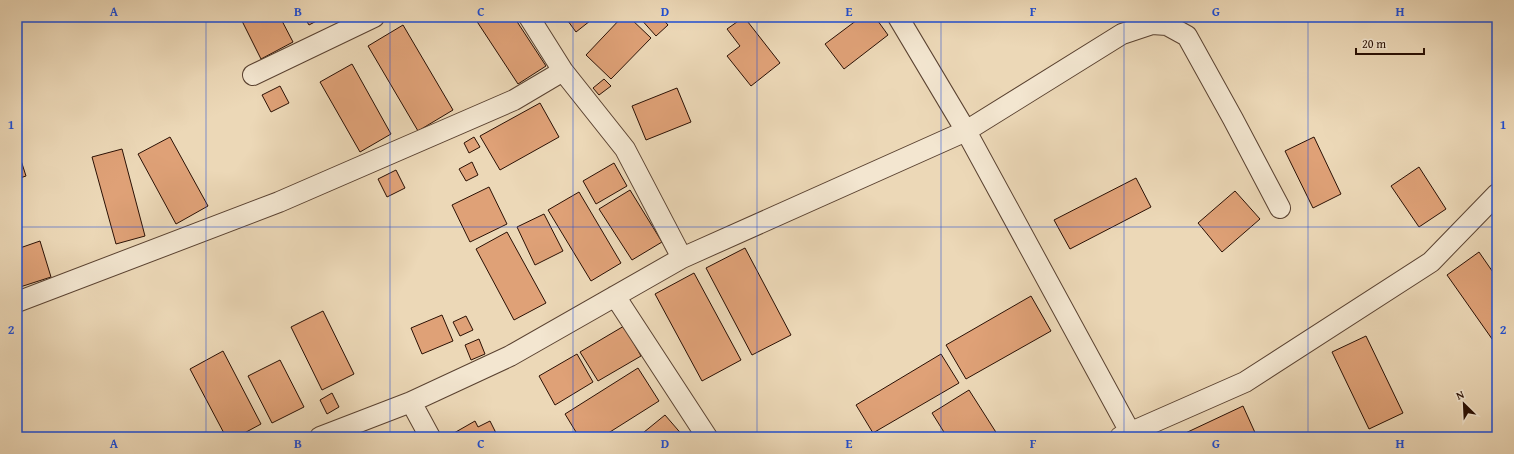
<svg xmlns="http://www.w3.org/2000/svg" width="1514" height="454" viewBox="0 0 1514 454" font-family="'Gentium Book Plus',serif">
  <rect width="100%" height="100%" fill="#ecd8b7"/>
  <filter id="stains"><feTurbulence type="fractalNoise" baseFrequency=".005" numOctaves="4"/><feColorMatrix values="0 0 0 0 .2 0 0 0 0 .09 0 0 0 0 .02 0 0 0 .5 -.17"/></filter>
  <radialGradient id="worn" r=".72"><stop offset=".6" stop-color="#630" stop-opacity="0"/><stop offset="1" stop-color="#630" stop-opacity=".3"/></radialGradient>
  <path fill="#dfa177" stroke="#2a1004" d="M 240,17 L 280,17 L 293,42 L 261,59 Z
    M 304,17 L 324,17 L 309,25 Z
    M 474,17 L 514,17 L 546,66 L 518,84 Z
    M 565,17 L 595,17 L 576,32 Z
    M 622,17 L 629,17 L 651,38 L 611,79 L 586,55 Z
    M 639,17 L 661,17 L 668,25 L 656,36 Z
    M 744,17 L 780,63 L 751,86 L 727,56 L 740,46 L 727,29 Z
    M 861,17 L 875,17 L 888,35 L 844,69 L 825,44 Z
    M 403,25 L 453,110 L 418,131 L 368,46 Z
    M 352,64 L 391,134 L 360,152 L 320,82 Z
    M 604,79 L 611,86 L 599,95 L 593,88 Z
    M 280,86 L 289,103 L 271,112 L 262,95 Z
    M 677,88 L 691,122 L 646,140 L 632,106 Z
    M 540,103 L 559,137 L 500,170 L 480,136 Z
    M 170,137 L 208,206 L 176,224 L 138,154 Z
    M 474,137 L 480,147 L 469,153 L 464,143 Z
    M 1314,137 L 1341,194 L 1313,208 L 1285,151 Z
    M 17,148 L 26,176 L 17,179 Z
    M 122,149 L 145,236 L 116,244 L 92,157 Z
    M 472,162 L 478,175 L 466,181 L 459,169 Z
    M 614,163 L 627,186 L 596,204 L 583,181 Z
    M 1419,167 L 1446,209 L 1419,227 L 1391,186 Z
    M 396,170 L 405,188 L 387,197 L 378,179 Z
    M 1136,178 L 1151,207 L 1070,249 L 1054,220 Z
    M 489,187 L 507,224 L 470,242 L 452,205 Z
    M 630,190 L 662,242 L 632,260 L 599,209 Z
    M 1235,191 L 1260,219 L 1222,252 L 1198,223 Z
    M 579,192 L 621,263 L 591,281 L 548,210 Z
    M 544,214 L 563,251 L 535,265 L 517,227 Z
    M 507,232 L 546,303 L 514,320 L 476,249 Z
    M 40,241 L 51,277 L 17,288 L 17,249 Z
    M 745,248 L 791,335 L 752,355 L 706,268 Z
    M 1479,252 L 1497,278 L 1497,346 L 1447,275 Z
    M 694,273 L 741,360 L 702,381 L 655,294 Z
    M 1031,296 L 1051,331 L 966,379 L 946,345 Z
    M 323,311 L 354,374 L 322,390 L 291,327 Z
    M 442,315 L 453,341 L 422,354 L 411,328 Z
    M 466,316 L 473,330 L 460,336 L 453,322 Z
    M 624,326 L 641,356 L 598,381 L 580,352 Z
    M 1366,336 L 1403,413 L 1369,429 L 1332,352 Z
    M 479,339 L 485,354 L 471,360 L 465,345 Z
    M 223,351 L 261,424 L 237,437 L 226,437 L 190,369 Z
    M 577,354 L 593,382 L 555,405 L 539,376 Z
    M 941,354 L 959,383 L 873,433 L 856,405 Z
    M 280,360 L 304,407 L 272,423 L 248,376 Z
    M 638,368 L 659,401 L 602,437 L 579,437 L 565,414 Z
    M 969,390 L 999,437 L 947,437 L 932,413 Z
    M 332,393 L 339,407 L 327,414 L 320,400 Z
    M 1243,406 L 1257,437 L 1177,437 Z
    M 665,415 L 684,437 L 638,437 Z
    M 475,421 L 478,427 L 490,421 L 498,437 L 447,437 Z"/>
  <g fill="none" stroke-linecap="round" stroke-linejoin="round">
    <defs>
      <path id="street" d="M 529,17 L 563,71
        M 898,17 L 966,131 L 1130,432 L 1131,437
        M 253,75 L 374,17
        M 615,296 L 707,437
        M 17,302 L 279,202 L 514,100 L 563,71 L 625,149 L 682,258
        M 411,402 L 430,437
        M 320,437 L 411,402 L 510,356 L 682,258 L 966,131 L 1122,34 L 1152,24 L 1167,25 L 1187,36 L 1233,119 L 1280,208
        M 1120,437 L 1245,382 L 1431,262 L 1497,194"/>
    </defs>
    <use href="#street" stroke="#5a4231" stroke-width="22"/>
    <use href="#street" stroke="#f3e6d0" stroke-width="20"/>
  </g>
  <path fill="none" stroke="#1d4ed8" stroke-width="1" stroke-opacity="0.55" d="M 206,17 L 206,437M 390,17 L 390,437M 573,17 L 573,437M 757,17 L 757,437M 941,17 L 941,437M 1124,17 L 1124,437M 1308,17 L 1308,437M 17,227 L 1497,227"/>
  <rect width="1514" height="454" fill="none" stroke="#ecd8b7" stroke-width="44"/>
  <g transform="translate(1464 404) rotate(336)" stroke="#f3e6d0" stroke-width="3" paint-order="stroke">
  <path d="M0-3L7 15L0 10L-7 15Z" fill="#2a1004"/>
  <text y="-6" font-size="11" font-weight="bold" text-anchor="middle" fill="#2a1004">N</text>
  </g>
  <path d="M1356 48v6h68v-6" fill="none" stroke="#2a1004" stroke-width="2"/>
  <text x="1362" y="48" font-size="12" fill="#2a1004" stroke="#f3e6d0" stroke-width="3" paint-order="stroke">20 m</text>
  <rect x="22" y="22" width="1470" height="410" fill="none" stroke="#1d4ed8" stroke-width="1.5"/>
  <g font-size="13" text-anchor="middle" font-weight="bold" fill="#1d4ed8">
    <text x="114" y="16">A</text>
    <text x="298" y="16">B</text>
    <text x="481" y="16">C</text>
    <text x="665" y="16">D</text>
    <text x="849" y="16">E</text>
    <text x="1033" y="16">F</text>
    <text x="1216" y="16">G</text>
    <text x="1400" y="16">H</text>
    <text x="11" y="129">1</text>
    <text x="1503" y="129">1</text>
    <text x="11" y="334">2</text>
    <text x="1503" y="334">2</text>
    <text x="114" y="448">A</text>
    <text x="298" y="448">B</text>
    <text x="481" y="448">C</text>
    <text x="665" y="448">D</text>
    <text x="849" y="448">E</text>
    <text x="1033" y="448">F</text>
    <text x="1216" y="448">G</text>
    <text x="1400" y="448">H</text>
  </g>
  <rect width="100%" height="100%" filter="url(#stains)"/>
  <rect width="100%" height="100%" fill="url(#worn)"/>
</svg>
